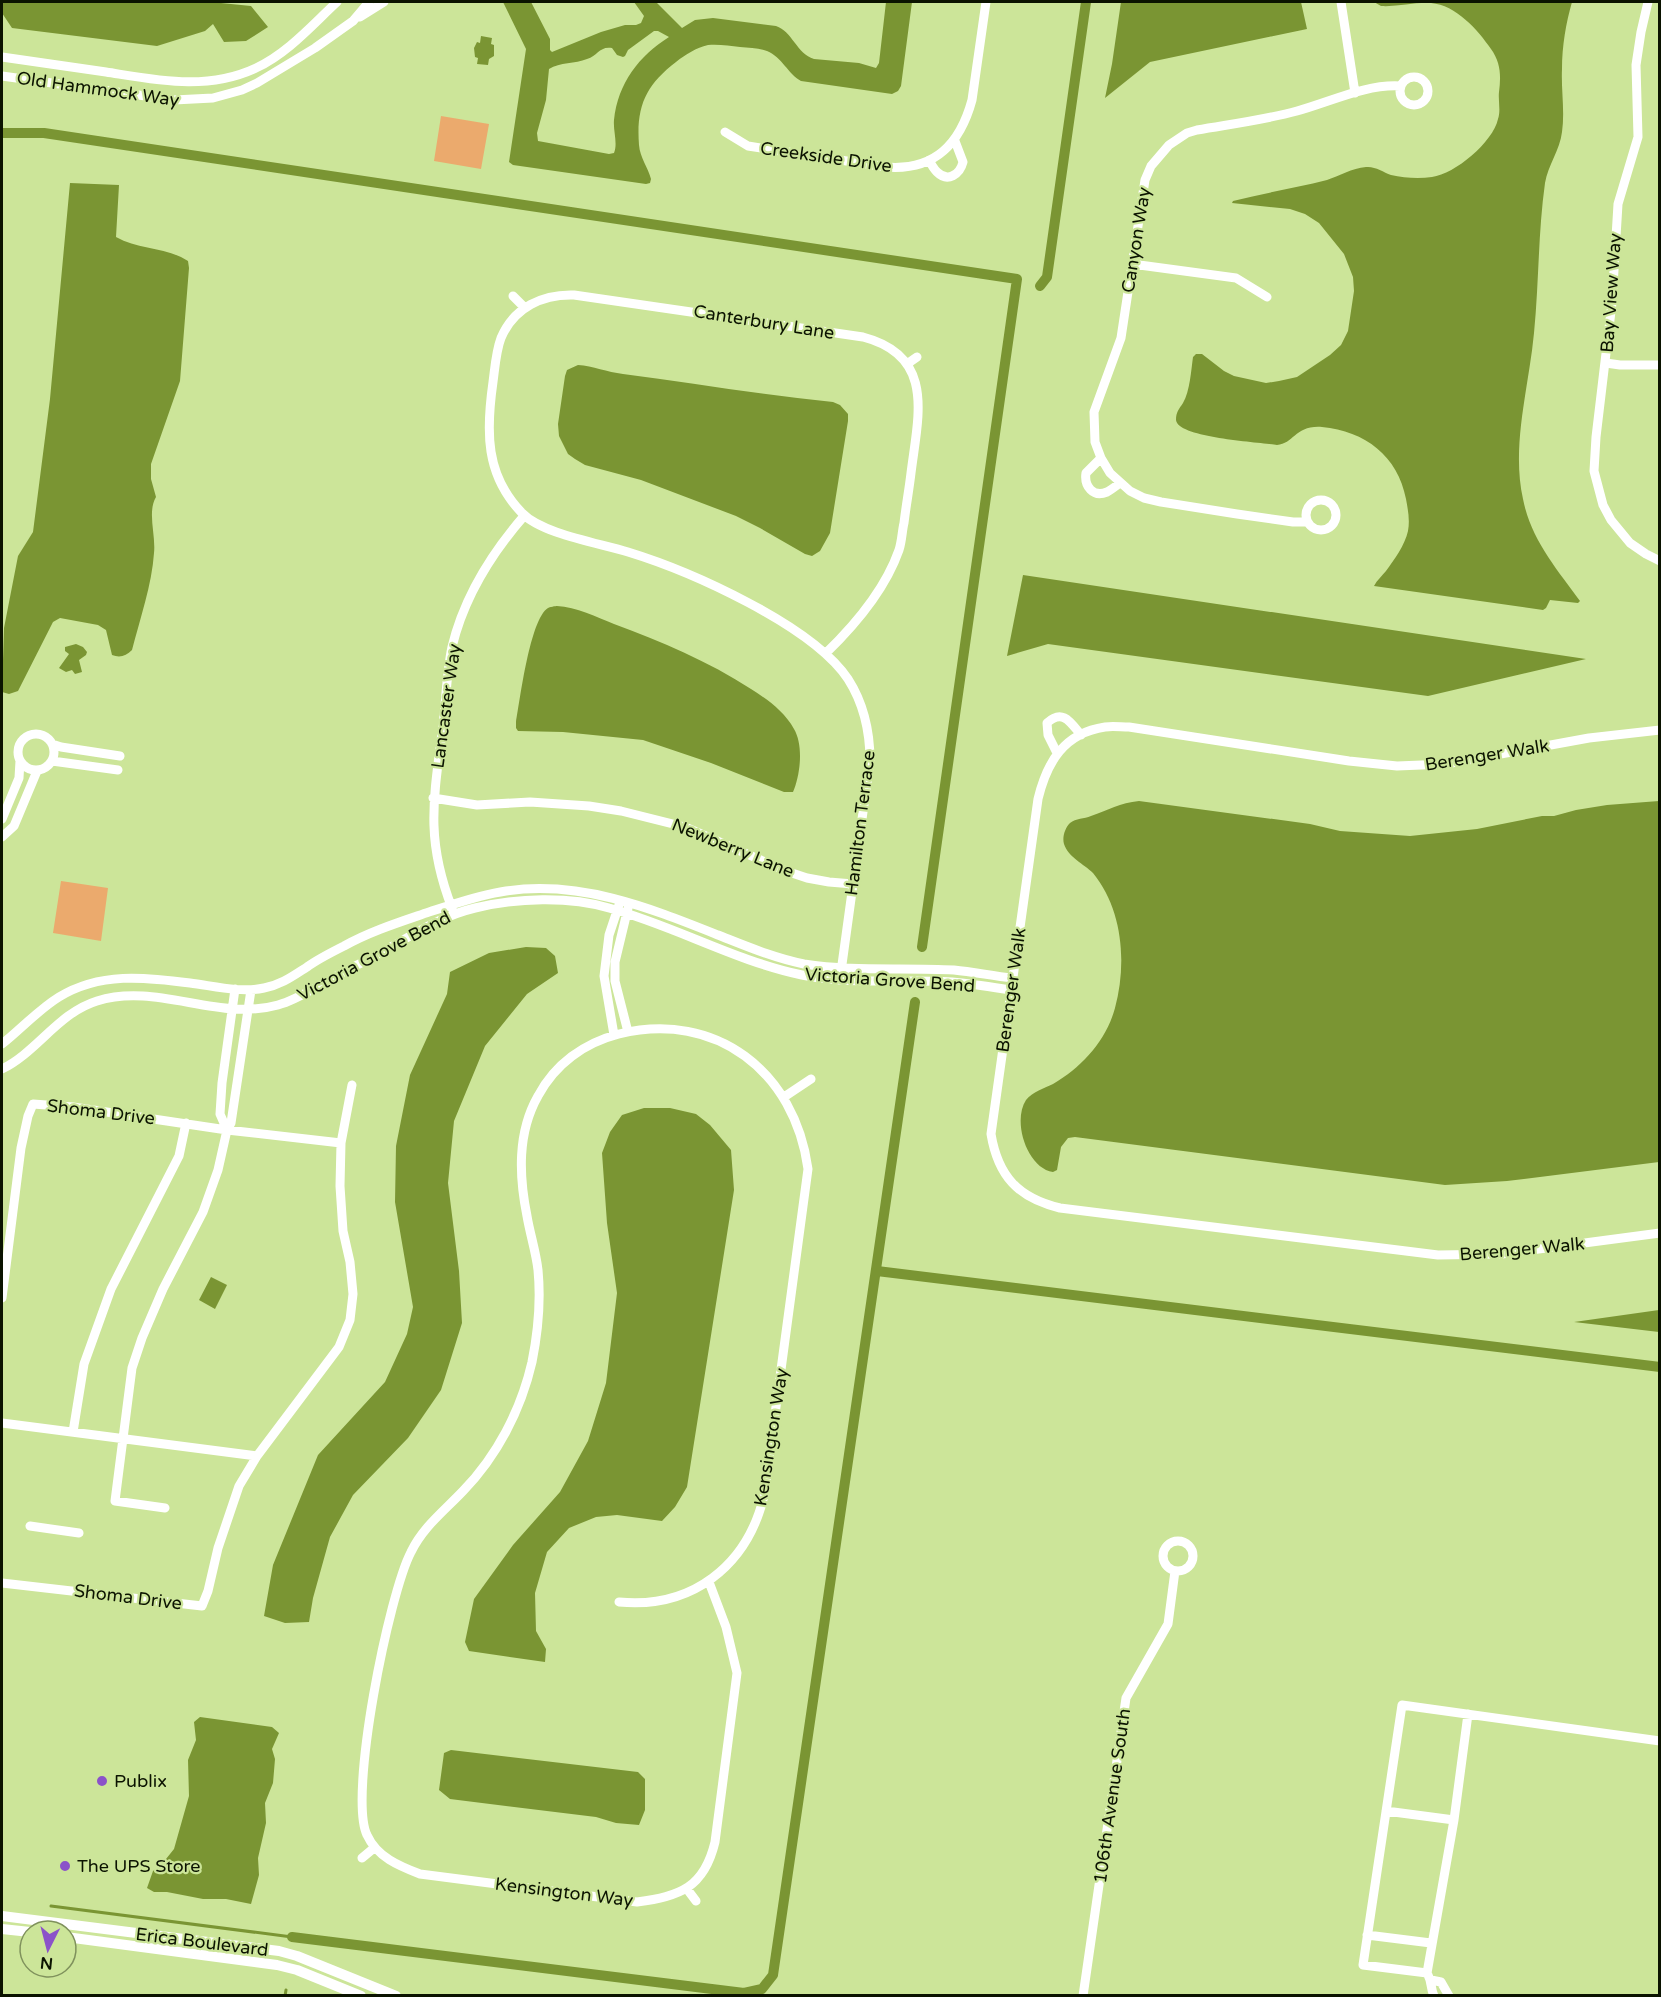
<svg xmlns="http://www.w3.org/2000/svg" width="1661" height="1997" viewBox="0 0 1661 1997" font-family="'Varela Round',sans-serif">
  <rect width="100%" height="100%" fill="#cce599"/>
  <path fill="#ebaa6d" d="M 441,116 L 489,124 L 481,169 L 434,161 Z
    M 61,881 L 108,888 L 101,941 L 53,933 Z"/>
  <path fill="#7a9533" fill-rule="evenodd" d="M 2,2 L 211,2 L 251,6 L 268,27 L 246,41 L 224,42 L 213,24 L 205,31 L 157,46 L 12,28 L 2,13 Z
    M 503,2 L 531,2 L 550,39 L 550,50 L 552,52 L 601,32 L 625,25 L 636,25 L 641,23 L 644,16 L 634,2 L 656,2 L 682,28 L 695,20 L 713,18 L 776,26 C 792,31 797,54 814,59 L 859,63 L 876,68 L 879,63 L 886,2 L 912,2 L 901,86 L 898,91 L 892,94 L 801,81 C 788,74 782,57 767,51 C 759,48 749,48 740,47 C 730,46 719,44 708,45 C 696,48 686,54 676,62 C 646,85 636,106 639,145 C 640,158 648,167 651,179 L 650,183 L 646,184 L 513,165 L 509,162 L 526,49 ZM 654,31 L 658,31 L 669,37 C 639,56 618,83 614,120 C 613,131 618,143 614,153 L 609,154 L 538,141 L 537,133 L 546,100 L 549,69 C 560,62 575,64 587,59 C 598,56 599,46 612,48 L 617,55 L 623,57 L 625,56 L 628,50 Z
    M 1121,2 L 1301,2 L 1307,29 L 1150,62 L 1105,98 L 1112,64 Z
    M 1374,2 L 1572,2 C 1566,23 1562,46 1562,69 C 1561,90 1565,111 1562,132 C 1560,150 1548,165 1545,183 C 1538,233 1539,283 1534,333 C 1529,387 1511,445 1523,499 C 1531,540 1557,569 1580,601 L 1578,603 L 1550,600 L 1546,608 L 1543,610 L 1374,586 C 1377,580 1382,576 1386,571 C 1394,560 1405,545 1408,531 C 1410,520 1408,510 1406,499 C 1398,456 1365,431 1322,427 C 1295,425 1294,444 1277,445 C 1259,442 1178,438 1176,420 C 1176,412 1179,409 1183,403 C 1190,391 1191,371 1193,357 L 1196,354 L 1202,354 L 1224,371 L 1234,376 L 1266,383 L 1279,381 L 1297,377 L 1330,355 L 1341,345 L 1348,331 L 1354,291 L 1353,277 L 1344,254 L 1319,223 L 1305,214 L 1290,209 L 1232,203 L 1233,201 C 1264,193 1296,188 1327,180 C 1339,176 1352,168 1366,167 C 1375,166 1383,172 1391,175 C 1404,178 1419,179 1432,177 C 1455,174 1493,142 1498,119 C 1501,110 1498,101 1499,92 C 1501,76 1501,63 1491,49 C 1478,30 1456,5 1431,3 C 1414,2 1398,7 1381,6 Z
    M 481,36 L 492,38 L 491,44 L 494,45 L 494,56 L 489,59 L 488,65 L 477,64 L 478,58 L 475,57 L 474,48 L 477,42 L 480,43 Z
    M 70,183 L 119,185 L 116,237 C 139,250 167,247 188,261 L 189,268 L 180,381 L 151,464 L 151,479 L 156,497 C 147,512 156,535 154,553 C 152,584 140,619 132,650 C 126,656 120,658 112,655 L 106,630 L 98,625 L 60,618 L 53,622 L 18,691 L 9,694 L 2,692 L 4,628 L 18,556 L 33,532 L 50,399 Z
    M 578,365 C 593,366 607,372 623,374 C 693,383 762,395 833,402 L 840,405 L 848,414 L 848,421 L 830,533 L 820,551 L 812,556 L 805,554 L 760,528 L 736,516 L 641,480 L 585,465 L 575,459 L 568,454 L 559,436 L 558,424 L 565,376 L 567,370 Z
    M 1023,575 L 1586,659 L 1428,696 L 1048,644 L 1007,656 Z
    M 557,606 C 576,607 597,617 614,624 C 662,642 708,661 751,689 C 768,700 784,711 794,729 C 804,746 800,776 793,792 L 784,792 L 711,763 L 643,740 L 563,732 L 518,731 L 516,728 L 516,722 C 520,700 530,619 548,608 C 549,607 556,606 557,606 Z
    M 76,644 L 83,647 L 87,652 L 86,655 L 79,660 L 82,672 L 75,674 L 72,670 L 66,672 L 59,668 L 69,654 L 65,651 L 65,647 Z
    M 1139,801 L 1310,824 L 1340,831 L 1410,836 L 1477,829 L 1542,816 L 1554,816 L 1576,810 L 1607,805 L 1659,801 L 1659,1162 L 1507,1181 L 1445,1185 L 1075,1137 L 1068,1138 L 1061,1147 L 1057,1170 L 1053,1172 C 1027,1168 1012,1121 1026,1100 C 1032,1092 1045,1088 1053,1084 C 1082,1067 1106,1041 1115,1008 C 1127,963 1123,910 1093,873 C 1084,864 1068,857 1064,844 C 1062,837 1065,828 1070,823 C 1076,818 1084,819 1091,816 C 1108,810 1120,803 1139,801 Z
    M 526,947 L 546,948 L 555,956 L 558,973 L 527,994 L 485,1046 L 454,1121 L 448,1183 L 459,1271 L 462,1323 L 441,1390 L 408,1438 L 353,1495 L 330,1537 L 313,1598 L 309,1622 L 285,1623 L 264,1616 L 273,1565 L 318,1455 L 385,1382 L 407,1334 L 413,1307 L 395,1202 L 396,1146 L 410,1075 L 447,994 L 450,972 L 489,953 Z
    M 644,1108 L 670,1108 L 696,1114 L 710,1125 L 731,1150 L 734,1190 L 687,1487 L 675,1507 L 662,1521 L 617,1515 L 596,1517 L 569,1528 L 547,1552 L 535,1593 L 536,1631 L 546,1649 L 545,1662 L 469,1651 L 465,1642 L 474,1599 L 513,1545 L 560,1492 L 588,1441 L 606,1383 L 617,1293 L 607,1223 L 602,1153 L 610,1132 L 622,1115 Z
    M 211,1277 L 227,1285 L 215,1309 L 199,1300 Z
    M 1659,1310 L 1659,1332 L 1574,1322 Z
    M 200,1717 L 272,1727 L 279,1733 L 272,1749 L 275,1759 L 273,1783 L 265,1803 L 266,1823 L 258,1858 L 259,1875 L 251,1904 L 226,1899 L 203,1899 L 167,1892 L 154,1892 L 147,1888 L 153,1871 L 162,1864 L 174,1849 L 189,1796 L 188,1760 L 196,1740 L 194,1722 Z
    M 451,1750 L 638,1772 L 645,1779 L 645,1810 L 639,1825 L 616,1823 L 596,1817 L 450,1799 L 439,1790 L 444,1753 Z"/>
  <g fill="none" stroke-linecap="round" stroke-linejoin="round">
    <path stroke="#7a9533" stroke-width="3" d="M 51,1906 L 292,1937
      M 285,1996 L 286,1990"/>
    <path stroke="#7a9533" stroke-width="10" d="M 2,133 L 44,133 L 1017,279 L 922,947
      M 1040,286 L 1047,277 L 1086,2
      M 877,1271 L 1660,1367
      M 292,1937 L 744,1993 L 762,1989 L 773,1975 L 915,1002"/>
    <path stroke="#fff" stroke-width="9" d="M 1341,2 L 1355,93
      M 1648,2 L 1641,32 L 1636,65 L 1638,137 L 1618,204 L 1612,303 L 1596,437 L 1594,471 L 1603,505 L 1611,520 L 1630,543 L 1646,554 L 1660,561
      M 360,17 L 384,2
      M 2,57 C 37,62 71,67 106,72 C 157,80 207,91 256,68 C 288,53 312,25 337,2
      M 2,76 L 174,100 L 213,98 L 242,90 L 257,83 L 315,48 L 353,21 L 369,2
      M1400 91a14 14 0 1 1 28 0a14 14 0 1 1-28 0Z
      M 725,132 L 748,146 L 886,167 C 935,171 960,144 972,100 L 986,2
      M 929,160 C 931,164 934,169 937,172 C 948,183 960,174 963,162 L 955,141
      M 1132,264 L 1236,278 L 1267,297
      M 513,296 L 525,308
      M 1606,363 L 1620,365 L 1660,365
      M 907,364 L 917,357
      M 1101,458 L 1086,473 C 1084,486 1093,498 1107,492 C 1111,490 1116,486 1120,483
      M1306 515a15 15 0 1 1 30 0a15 15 0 1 1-30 0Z
      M 1307,522 L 1293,522 L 1237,514 L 1161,502 L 1144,498 L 1130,491 L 1110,473 L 1101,458 L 1095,442 L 1094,412 L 1121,338 L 1145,180 L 1151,166 L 1169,145 L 1187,133 L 1197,130 C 1231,124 1264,120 1297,111 C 1330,102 1366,84 1400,86
      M 826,653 C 856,624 885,590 899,550 C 902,541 902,531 904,523 C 906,506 909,490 911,473 C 918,416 936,356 863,337 L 574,295 C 543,294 514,307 501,338 C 496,351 495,367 493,382 C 486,431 485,475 522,513 C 542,534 599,543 628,552 C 690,571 812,625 848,679 C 864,704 870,732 870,761 L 840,979
      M 1660,730 L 1589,738 L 1446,764 L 1397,766 L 1349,761 L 1129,727 C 1121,727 1112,726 1105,727 C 1064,733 1047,762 1038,799 L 991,1134 C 998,1176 1018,1198 1060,1208 L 1438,1255 L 1502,1254 L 1660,1233
      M18 752a18 18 0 1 1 36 0a18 18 0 1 1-36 0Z
      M 52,744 L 61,747 L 120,756
      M 1057,753 L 1048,735 L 1047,723 C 1063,708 1071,723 1081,735
      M 52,761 L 118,770
      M 433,798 L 477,805 L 530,802 L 589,806 L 621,811 L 685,827 L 786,871 L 807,878 L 829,882 L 853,884
      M 2,819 L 19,778 L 20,761
      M 2,837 L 14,826 L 37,771
      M 452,908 C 426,841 433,802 442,733 C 446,705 446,675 452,647 C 464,597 491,554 524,516
      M 628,908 L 615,962 L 615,981 L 628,1032
      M 614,1035 L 604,976 L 609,935 L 619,905
      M 2,1044 C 21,1029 38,1010 59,997 C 100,972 145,977 190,983 C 214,986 240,993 264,988 C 281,985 293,976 307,967 C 318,959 332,952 344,946 C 371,931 400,922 429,912 C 455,904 478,895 506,891 C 581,880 650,908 718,935 C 746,946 774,958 804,964 C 854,972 904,967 954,970 C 974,972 993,976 1012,978
      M 2,1069 C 37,1052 58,1013 97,1001 C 157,982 218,1022 278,1005 C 297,1000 314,988 331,979 C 348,969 366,961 384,951 C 414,934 441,916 475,908 C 516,898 569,896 609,908 C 675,926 735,961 802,975 C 851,985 902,979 952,982 C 972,984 991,987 1011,990
      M 784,1097 L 811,1079
      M 227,1130 L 220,1114 L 222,1083 L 235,989
      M 2,1298 L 21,1148 L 28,1116 L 33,1104 L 73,1107 L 227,1130 L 341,1143
      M 2,1423 L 257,1456
      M 73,1432 L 84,1364 L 111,1289 L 179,1156 L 186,1123
      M 165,1508 L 115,1501 L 132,1368 L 142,1338 L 163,1289 L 203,1212 L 218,1170 L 227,1130 L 231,1123 L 251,990
      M 30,1526 L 79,1533
      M1163 1556a15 15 0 1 1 30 0a15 15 0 1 1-30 0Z
      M 2,1583 L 202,1606 L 208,1591 L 218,1548 L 239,1486 L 257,1456 L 339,1347 L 350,1320 L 353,1294 L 350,1262 L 343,1231 L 340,1186 L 341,1143 L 352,1085
      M 619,1602 C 692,1609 747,1566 764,1496 L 808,1169 C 795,1072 716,1010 619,1034 C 584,1043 555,1064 538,1096 C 517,1133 519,1176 527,1216 C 530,1234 536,1252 538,1270 C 541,1301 538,1332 532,1362 C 521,1410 497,1456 463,1491 C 444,1511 423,1527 411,1552 C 389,1594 348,1796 367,1835 C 377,1857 399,1866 420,1874 L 637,1902 C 680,1896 704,1888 715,1842 L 737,1673 L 726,1627 L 709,1582
      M 1468,1714 L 1454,1820 L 1427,1973 L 1363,1965 L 1402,1705 L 1660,1741
      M 1386,1811 L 1454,1820
      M 362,1858 L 374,1848
      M 687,1889 L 696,1901
      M 1367,1935 L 1431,1943
      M 1428,1975 C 1432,1982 1430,1987 1434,1996
      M 1431,1980 L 1441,1982 L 1449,1996
      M 1083,1996 L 1126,1698 L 1168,1624 L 1175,1571"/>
    <path stroke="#fff" stroke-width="10" d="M 2,1916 L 279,1951 L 297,1956 L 396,1996
      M 2,1929 L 30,1932
      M 66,1937 L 277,1965 L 297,1970 L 361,1996"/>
  </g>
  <g fill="#8b52c9" stroke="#cce599" stroke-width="2">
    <circle cx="102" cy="1781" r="6"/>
    <circle cx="65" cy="1866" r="6"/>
  </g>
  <g text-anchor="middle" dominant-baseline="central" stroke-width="4.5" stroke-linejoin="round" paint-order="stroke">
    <g font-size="18" fill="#0b1300" stroke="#cce599">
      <text transform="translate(98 89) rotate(8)">Old Hammock Way</text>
      <text transform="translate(826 157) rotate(8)">Creekside Drive</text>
      <text transform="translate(1136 240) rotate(-81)">Canyon Way</text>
      <text transform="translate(1611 293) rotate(-86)">Bay View Way</text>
      <text transform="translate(764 322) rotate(9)">Canterbury Lane</text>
      <text transform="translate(446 706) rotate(-82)">Lancaster Way</text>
      <text transform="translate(1487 755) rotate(-9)">Berenger Walk</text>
      <text transform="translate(860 823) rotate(-83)">Hamilton Terrace</text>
      <text transform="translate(733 848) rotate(22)">Newberry Lane</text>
      <text transform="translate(374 956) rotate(-28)">Victoria Grove Bend</text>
      <text transform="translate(890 980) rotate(4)">Victoria Grove Bend</text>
      <text transform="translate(1011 990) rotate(-82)">Berenger Walk</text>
      <text transform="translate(101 1112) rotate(7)">Shoma Drive</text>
      <text transform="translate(1522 1249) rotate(-5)">Berenger Walk</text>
      <text transform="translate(771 1437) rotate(-81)">Kensington Way</text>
      <text transform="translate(128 1597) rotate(7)">Shoma Drive</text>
      <text transform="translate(1112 1796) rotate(-82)">106th Avenue South</text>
      <text transform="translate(564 1892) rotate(7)">Kensington Way</text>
      <text transform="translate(202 1942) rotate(7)">Erica Boulevard</text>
    </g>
    <g font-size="18" fill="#0b1300" stroke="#cce599" text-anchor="start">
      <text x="114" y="1781">Publix</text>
      <text x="77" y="1866">The UPS Store</text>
    </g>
  </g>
  <rect width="1661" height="1997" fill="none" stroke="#0b1300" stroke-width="6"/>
  <g transform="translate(48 1949) rotate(186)"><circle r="28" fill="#cce599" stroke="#7f915c" stroke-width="1.5"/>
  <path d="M0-4.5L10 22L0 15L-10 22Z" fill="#8b52c9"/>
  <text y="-9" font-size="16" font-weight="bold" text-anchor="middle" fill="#0b1300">N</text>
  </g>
</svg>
